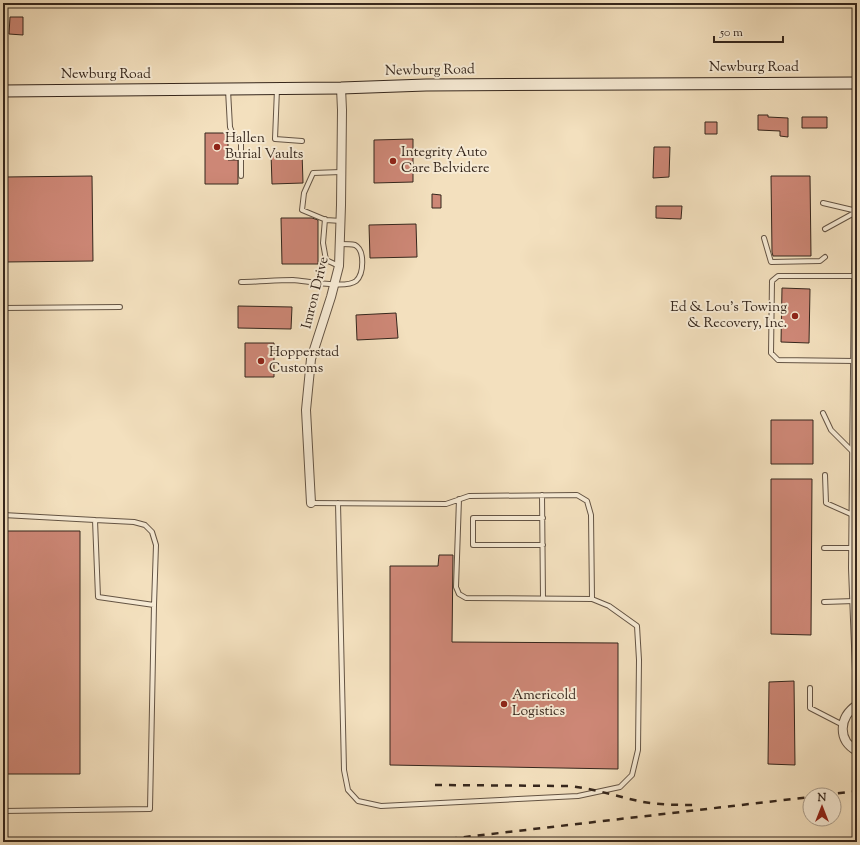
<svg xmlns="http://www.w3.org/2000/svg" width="860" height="845" viewBox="0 0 860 845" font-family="'Sorts Mill Goudy',serif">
  <rect width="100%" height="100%" fill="#f3e0be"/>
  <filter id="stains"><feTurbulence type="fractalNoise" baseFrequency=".005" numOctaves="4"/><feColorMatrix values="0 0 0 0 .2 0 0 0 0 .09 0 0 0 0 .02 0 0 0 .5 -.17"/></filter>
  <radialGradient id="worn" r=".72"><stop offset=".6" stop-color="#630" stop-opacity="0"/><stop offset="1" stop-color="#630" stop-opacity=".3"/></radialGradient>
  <path fill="#cd8776" stroke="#35261c" d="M 10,17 L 23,17 L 23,35 L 9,34 Z
    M 758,115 L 768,115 L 768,117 L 788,118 L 788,137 L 780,136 L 780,131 L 758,130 Z
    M 802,117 L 827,117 L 827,128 L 802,128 Z
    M 705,122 L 717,122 L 717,134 L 705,134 Z
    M 205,133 L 228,133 L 228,160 L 238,160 L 238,184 L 205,184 Z
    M 413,139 L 413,182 L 374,183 L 374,140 Z
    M 654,147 L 670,147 L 669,177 L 653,178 Z
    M 302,152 L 303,183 L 272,184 L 271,153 Z
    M 92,176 L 93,261 L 4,262 L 4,177 Z
    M 771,176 L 810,176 L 811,256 L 773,256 L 772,252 Z
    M 432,194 L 441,195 L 441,208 L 432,208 Z
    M 656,206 L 682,206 L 681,219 L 656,218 Z
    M 281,218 L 312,218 L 318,220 L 318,264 L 282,264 Z
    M 416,224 L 417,257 L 370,258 L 369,225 Z
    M 782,288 L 810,289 L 809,343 L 781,342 Z
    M 238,306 L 292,307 L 291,329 L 238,328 Z
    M 396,313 L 398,338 L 357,340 L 356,315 Z
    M 245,343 L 274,343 L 274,377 L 245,377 Z
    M 771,420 L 813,420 L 813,464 L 771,464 Z
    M 771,479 L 812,479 L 811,635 L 771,634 Z
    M 3,531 L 80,531 L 80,774 L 3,774 Z
    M 439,555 L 453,555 L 452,642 L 618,643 L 618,769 L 390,765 L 390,566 L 438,566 Z
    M 794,681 L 795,765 L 768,764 L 769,682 Z"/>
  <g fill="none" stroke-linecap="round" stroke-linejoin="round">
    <defs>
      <path id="lane" d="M 277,89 L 275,139 L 302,141
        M 228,90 L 230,127 L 233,135 L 241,143 L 241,176
        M 823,203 L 857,211
        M 325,219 L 323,243 L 326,260 L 339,266
        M 341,221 L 326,220 L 302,210 L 304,193 L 313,173 L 341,172
        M 825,229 L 856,212
        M 764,238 L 771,262 L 820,261 L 825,257
        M 241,282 C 258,282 275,280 293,280 C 307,281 346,289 356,281 C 364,274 365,250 355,245 C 351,244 344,244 340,244
        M 3,308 L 120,307
        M 855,361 L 778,360 L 771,353 L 772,281 L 778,276 L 856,276
        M 823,413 L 831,430 L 853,452
        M 825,475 L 826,503 L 853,515
        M 542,495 L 543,598
        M 311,503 L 446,504 L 469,496 L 577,495 L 587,501 L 591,515 L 592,599 L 466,598 L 459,594 L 456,587 L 459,499
        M 338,503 L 344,770 L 348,790 L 358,801 L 381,806 L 578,796 L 620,787 L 632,775 L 638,750 L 639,660 L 637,626 L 609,606 L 592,599
        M 3,515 L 95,520 L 98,597 L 154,605 L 150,809 L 3,811
        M 543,518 L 473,518 L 473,545 L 543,545
        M 95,520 L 134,522 L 145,525 L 152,532 L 156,545 L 154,605
        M 824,548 L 853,548
        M 824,602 L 854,601
        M 810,688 L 810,708 L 843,725"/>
      <path id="street" d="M 857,179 L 853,568 L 857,671
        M 311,503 L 306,410 L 311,359 L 331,297 L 339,266 L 341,205 L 342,110 L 341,88
        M 857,705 C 839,717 837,740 857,751"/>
      <path id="secondary" d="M 3,91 L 341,88 L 426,85 L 857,83"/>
    </defs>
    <use href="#lane" stroke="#645444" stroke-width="6"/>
    <use href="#street" stroke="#645444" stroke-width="10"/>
    <use href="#secondary" stroke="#35261c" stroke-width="13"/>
    <use href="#lane" stroke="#f7ebd5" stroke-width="4"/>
    <use href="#street" stroke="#f7ebd5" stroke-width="8"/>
    <use href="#secondary" stroke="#f7ebd5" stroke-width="11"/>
    <path stroke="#35261c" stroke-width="2.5" stroke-dasharray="7 7" stroke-linecap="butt" d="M 435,785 L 570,786 C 595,789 619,797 643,802 C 661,805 679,805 697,805
      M 824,795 L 857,791
      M 422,842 L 810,797"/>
  </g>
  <g fill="#8f2418" stroke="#f7ebd5" stroke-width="1.5">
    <circle cx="217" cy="147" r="4"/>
    <circle cx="393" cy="161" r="4"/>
    <circle cx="795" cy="316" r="4"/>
    <circle cx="261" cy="361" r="4"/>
    <circle cx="504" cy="704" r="4"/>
  </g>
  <g text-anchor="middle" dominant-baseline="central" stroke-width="4" stroke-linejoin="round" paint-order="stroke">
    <g font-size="14" fill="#35261c" stroke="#f7ebd5">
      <text x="754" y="68">Newburg Road</text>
      <text transform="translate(430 71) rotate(-1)">Newburg Road</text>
      <text x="106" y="75">Newburg Road</text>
      <text transform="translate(316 293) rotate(-76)">Imron Drive</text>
    </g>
    <g font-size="14" fill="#35261c" stroke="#f7ebd5" text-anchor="start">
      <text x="225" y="139">Hallen<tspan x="225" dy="16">Burial Vaults</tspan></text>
      <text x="401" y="153">Integrity Auto<tspan x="401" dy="16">Care Belvidere</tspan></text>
      <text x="787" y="308" text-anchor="end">Ed &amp; Lou's Towing<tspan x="787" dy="16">&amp; Recovery, Inc.</tspan></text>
      <text x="269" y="353">Hopperstad<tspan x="269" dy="16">Customs</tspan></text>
      <text x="512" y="696">Americold<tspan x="512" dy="16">Logistics</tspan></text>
    </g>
  </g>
  <rect width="860" height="845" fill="none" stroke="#f3e0be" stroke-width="16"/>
  <rect x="4" y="4" width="852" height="837" fill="none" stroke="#35261c" stroke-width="2"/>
  <rect x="8" y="8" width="844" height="829" fill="none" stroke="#35261c"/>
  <g transform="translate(822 807)"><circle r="19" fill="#f7ebd5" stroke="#a99c8b"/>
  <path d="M0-3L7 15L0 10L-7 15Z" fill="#8f2418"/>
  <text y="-6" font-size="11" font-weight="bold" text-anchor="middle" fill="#35261c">N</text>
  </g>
  <path d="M714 36v6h69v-6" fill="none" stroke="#35261c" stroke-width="2"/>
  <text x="720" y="36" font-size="12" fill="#35261c" stroke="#f7ebd5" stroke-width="3" paint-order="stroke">50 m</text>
  <rect width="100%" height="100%" filter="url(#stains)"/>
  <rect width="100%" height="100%" fill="url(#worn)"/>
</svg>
